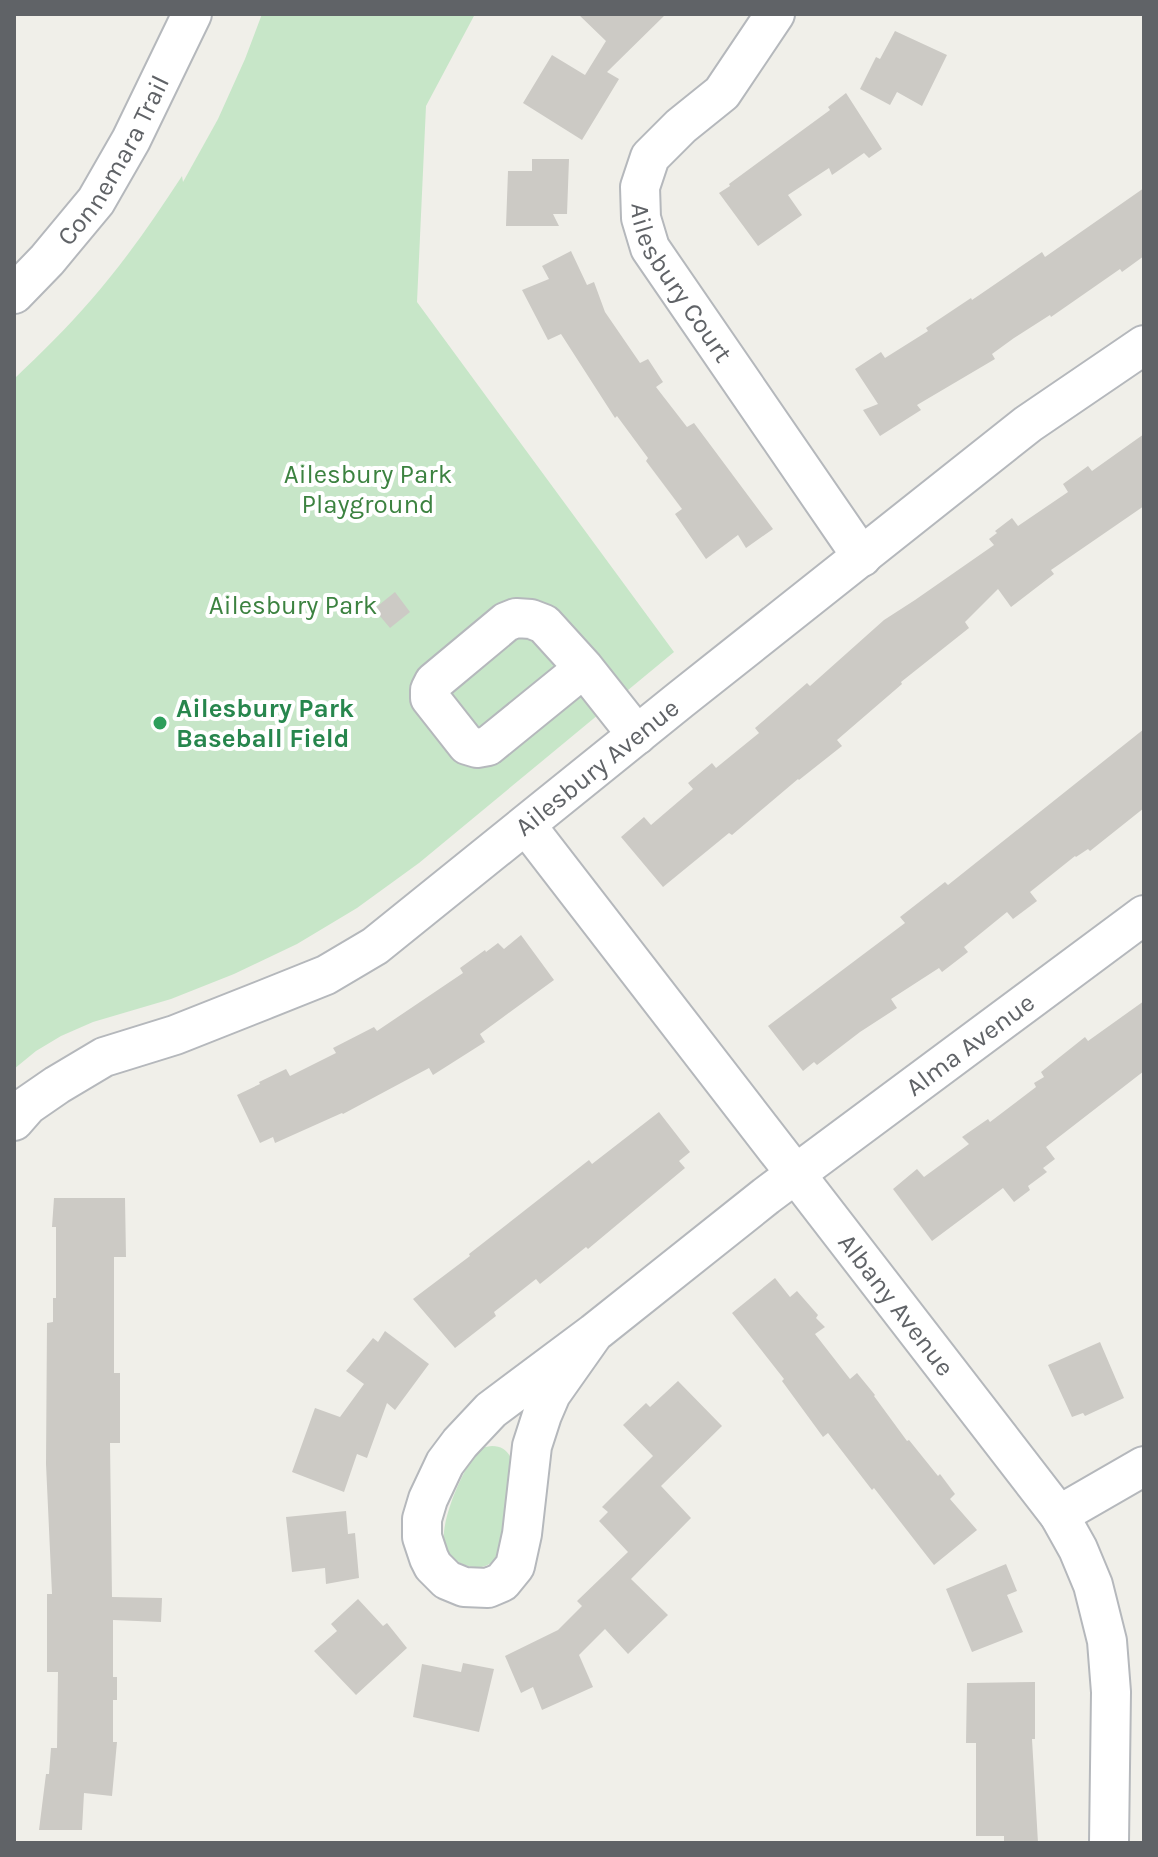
<svg xmlns="http://www.w3.org/2000/svg" width="1158" height="1857" viewBox="0 0 1158 1857" font-family="Karla,sans-serif">
  <rect width="100%" height="100%" fill="#f0efe9"/>
  <path fill="#c7e6c8" d="M 262,14 L 475,14 L 426,106 L 417,302 L 674,652 L 419,863 L 357,908 L 297,944 L 234,974 L 171,999 L 93,1022 L 61,1036 L 36,1051 L 14,1069 L 14,379 C 41,353 67,328 91,300 C 125,261 154,219 182,176 L 183,182 L 218,119 L 245,59 Z
    M 492,1446 C 504,1446 510,1453 513,1464 L 500,1553 C 494,1563 486,1568 475,1567 C 460,1566 446,1556 444,1541 C 441,1520 464,1464 480,1450 C 485,1446 486,1447 492,1446 Z"/>
  <path fill="#cccac5" d="M 578,14 L 666,14 L 607,72 L 619,79 L 582,140 L 523,103 L 552,55 L 585,75 L 606,41 Z
    M 895,31 L 947,55 L 922,106 L 897,92 L 890,105 L 860,89 L 876,57 L 880,59 Z
    M 846,93 L 882,149 L 869,158 L 864,153 L 832,175 L 829,168 L 788,195 L 802,215 L 758,246 L 719,193 L 730,186 L 729,184 L 830,110 L 828,107 Z
    M 532,159 L 569,159 L 567,214 L 553,214 L 559,226 L 506,226 L 508,171 L 532,171 Z
    M 1144,188 L 1144,256 L 1122,272 L 1120,269 L 1051,317 L 1050,315 L 1014,338 L 992,354 L 995,359 L 917,405 L 921,410 L 880,436 L 863,410 L 878,404 L 855,369 L 881,352 L 885,358 L 928,331 L 926,328 L 971,298 L 972,300 L 1042,252 L 1045,257 Z
    M 571,251 L 587,285 L 594,282 L 605,312 L 640,363 L 648,359 L 663,382 L 656,387 L 687,427 L 694,423 L 773,529 L 746,548 L 738,535 L 706,559 L 675,514 L 682,509 L 646,461 L 648,458 L 617,416 L 615,418 L 561,334 L 548,340 L 522,290 L 549,279 L 542,266 Z
    M 1144,434 L 1144,506 L 1051,570 L 1054,574 L 1011,607 L 998,589 L 965,622 L 969,628 L 901,682 L 902,684 L 837,740 L 842,746 L 799,780 L 798,779 L 732,835 L 729,833 L 663,887 L 621,837 L 644,817 L 651,825 L 693,789 L 688,783 L 712,763 L 716,768 L 759,733 L 755,728 L 807,683 L 810,686 L 884,620 L 915,600 L 994,545 L 989,539 L 997,533 L 995,531 L 1012,518 L 1018,526 L 1068,492 L 1063,484 L 1088,466 L 1092,471 Z
    M 395,592 L 410,612 L 390,628 L 374,609 Z
    M 1144,729 L 1144,808 L 1090,851 L 1088,849 L 1076,857 L 1075,856 L 1030,892 L 1037,901 L 1013,919 L 1007,912 L 964,947 L 968,952 L 942,972 L 939,968 L 891,999 L 897,1008 L 860,1032 L 817,1065 L 814,1062 L 803,1071 L 768,1026 L 905,923 L 900,917 L 945,882 L 948,885 Z
    M 521,935 L 554,980 L 480,1034 L 485,1042 L 433,1075 L 429,1068 L 343,1114 L 342,1113 L 275,1143 L 273,1137 L 260,1143 L 237,1095 L 260,1084 L 259,1082 L 286,1069 L 290,1076 L 336,1053 L 333,1048 L 374,1027 L 377,1031 L 463,973 L 460,968 L 485,950 L 486,952 L 498,943 L 504,949 Z
    M 1144,1001 L 1144,1071 L 1046,1147 L 1055,1159 L 1043,1168 L 1047,1172 L 1028,1186 L 1030,1190 L 1014,1202 L 1003,1188 L 932,1241 L 893,1189 L 917,1169 L 924,1177 L 969,1144 L 962,1137 L 988,1119 L 990,1122 L 1036,1087 L 1034,1083 L 1044,1077 L 1041,1072 L 1085,1037 L 1088,1041 Z
    M 659,1112 L 690,1152 L 679,1161 L 685,1168 L 588,1249 L 586,1247 L 540,1284 L 536,1279 L 494,1312 L 496,1316 L 455,1348 L 413,1299 L 470,1256 L 469,1254 L 589,1160 L 592,1164 Z
    M 54,1198 L 125,1198 L 126,1257 L 114,1257 L 114,1373 L 120,1373 L 120,1443 L 110,1443 L 112,1597 L 162,1598 L 161,1622 L 113,1620 L 113,1677 L 117,1677 L 117,1700 L 113,1700 L 113,1742 L 117,1742 L 112,1796 L 84,1793 L 82,1830 L 39,1830 L 46,1774 L 49,1774 L 51,1748 L 57,1748 L 58,1672 L 47,1672 L 47,1594 L 52,1594 L 46,1464 L 47,1323 L 53,1322 L 53,1298 L 56,1298 L 56,1227 L 52,1227 Z
    M 775,1278 L 790,1297 L 797,1291 L 818,1315 L 816,1318 L 825,1327 L 815,1334 L 850,1379 L 857,1373 L 875,1395 L 874,1396 L 907,1441 L 909,1440 L 938,1476 L 940,1474 L 955,1494 L 950,1499 L 977,1530 L 934,1565 L 874,1488 L 872,1490 L 828,1433 L 823,1437 L 782,1381 L 784,1379 L 732,1313 Z
    M 385,1331 L 429,1364 L 395,1410 L 387,1403 L 367,1458 L 357,1454 L 344,1492 L 292,1472 L 315,1408 L 340,1417 L 364,1384 L 346,1371 L 373,1338 L 378,1342 Z
    M 1100,1342 L 1124,1398 L 1085,1416 L 1083,1413 L 1072,1417 L 1048,1365 Z
    M 678,1381 L 722,1426 L 661,1486 L 691,1518 L 631,1579 L 668,1615 L 628,1654 L 605,1629 L 579,1655 L 593,1687 L 542,1710 L 533,1687 L 521,1693 L 505,1656 L 558,1630 L 582,1606 L 577,1601 L 628,1552 L 599,1521 L 608,1512 L 602,1507 L 653,1456 L 623,1425 L 646,1403 L 650,1407 Z
    M 346,1511 L 348,1534 L 355,1533 L 359,1578 L 326,1584 L 325,1568 L 292,1572 L 286,1517 Z
    M 1006,1564 L 1017,1591 L 1007,1595 L 1023,1632 L 972,1652 L 946,1589 Z
    M 358,1599 L 383,1626 L 387,1623 L 407,1648 L 356,1695 L 314,1651 L 337,1631 L 331,1624 Z
    M 463,1663 L 494,1669 L 479,1732 L 413,1717 L 422,1664 L 461,1672 Z
    M 1035,1682 L 1035,1739 L 1032,1739 L 1038,1843 L 1004,1843 L 1004,1836 L 976,1836 L 976,1743 L 966,1743 L 967,1683 Z"/>
  <g fill="none" stroke-linecap="round" stroke-linejoin="round">
    <defs>
      <g id="minor">
        <path id="s1" d="M 775,14 L 722,93 L 681,126 L 650,157 L 640,187 L 641,218 L 650,248 L 862,557"/>
        <path id="s2" d="M 14,294 L 47,260 L 96,201 L 131,140 L 192,14"/>
        <path d="M 584,668 L 488,746 L 477,748 L 467,745 L 430,698 L 430,690 L 434,682 L 506,622 L 516,618 L 531,619 L 544,624 L 584,668 L 637,735"/>
        <path id="s3" d="M 526,825 L 1059,1515 L 1078,1549 L 1093,1585 L 1107,1641 L 1111,1692 L 1109,1843"/>
        <path id="s4" d="M 14,1121 L 28,1105 L 57,1085 L 104,1057 L 175,1035 L 261,1001 L 326,975 L 375,946 L 680,700 L 1028,424 L 1144,345"/>
        <path id="s5" d="M 594,1333 L 551,1394 L 542,1415 L 532,1446 L 522,1534 L 515,1566 L 502,1582 L 488,1588 L 464,1587 L 447,1580 L 433,1566 L 429,1558 L 422,1537 L 422,1519 L 428,1499 L 445,1463 L 460,1443 L 491,1410 L 594,1333 L 766,1196 L 1144,915"/>
        <path d="M 1059,1515 L 1144,1466"/>
      </g>
    </defs>
    <use href="#minor" stroke="#b5b8bc" stroke-width="42"/>
    <use href="#minor" stroke="#fff" stroke-width="38"/>
  </g>
  <circle fill="#2e9e5b" stroke="#fff" stroke-width="3" cx="160" cy="723" r="8"/>
  <g text-anchor="middle" dominant-baseline="central" stroke-width="8" stroke-linejoin="round" paint-order="stroke">
    <g font-size="26" fill="#606367" stroke="#fff">
      <text stroke="none"><textPath href="#s2" startOffset="168">Connemara Trail</textPath></text>
      <text stroke="none"><textPath href="#s1" startOffset="330">Ailesbury Court</textPath></text>
      <text stroke="none"><textPath href="#s4" startOffset="690">Ailesbury Avenue</textPath></text>
      <text stroke="none"><textPath href="#s5" startOffset="1132">Alma Avenue</textPath></text>
      <text stroke="none"><textPath href="#s3" startOffset="606">Albany Avenue</textPath></text>
    </g>
    <g font-size="26" fill="#3c8240" stroke="#fff">
      <text x="368" y="474">Ailesbury Park<tspan x="368" dy="30">Playground</tspan></text>
      <text x="293" y="605">Ailesbury Park</text>
    </g>
    <g font-size="26" font-weight="bold" fill="#27864d" stroke="#fff" text-anchor="start">
      <text x="176" y="708">Ailesbury Park<tspan x="176" dy="30">Baseball Field</tspan></text>
    </g>
  </g>
  <rect width="1158" height="1857" fill="none" stroke="#606367" stroke-width="32"/>
</svg>
